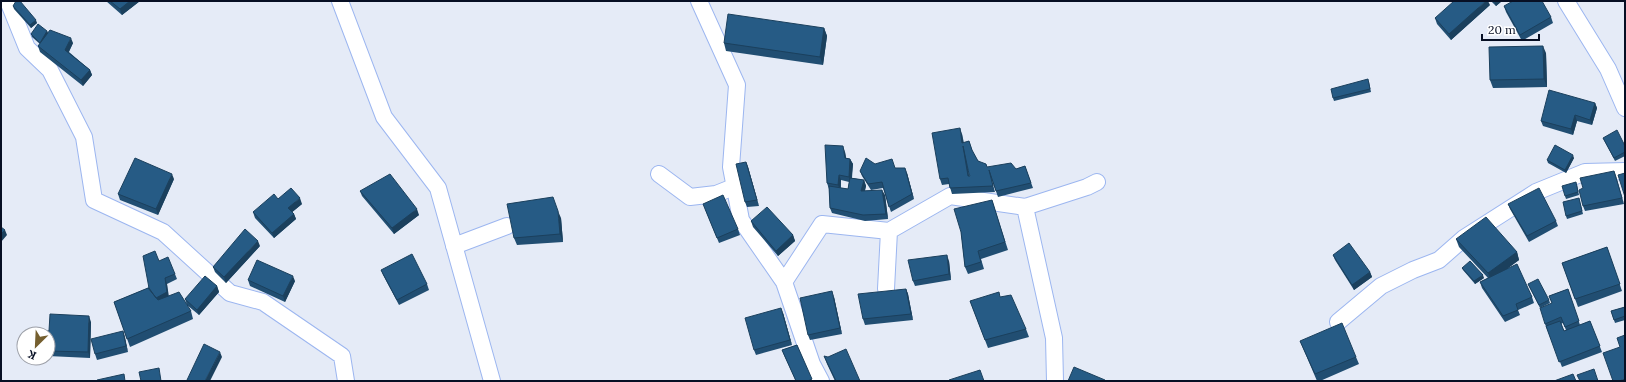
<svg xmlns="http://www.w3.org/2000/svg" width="1626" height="382" viewBox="0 0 1626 382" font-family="Lora,serif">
  <rect width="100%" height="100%" fill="#e5ebf7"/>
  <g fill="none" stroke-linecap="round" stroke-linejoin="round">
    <defs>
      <path id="street" d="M 8,1 L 27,48 L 50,70 L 84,137 L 94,200 L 163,232 L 230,293 L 263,302 L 342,356 L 346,381
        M 340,1 L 384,117 L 438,188 L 492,381
        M 699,1 L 737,85 L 731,167 L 741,220 L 784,282 L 812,364 L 821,381
        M 1566,1 L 1608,69 L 1625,108
        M 659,174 L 690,197 L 716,194 L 736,186
        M 1025,207 L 1054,338 L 1055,381
        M 454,246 L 507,226
        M 784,282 L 822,224 L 889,231 L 950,196 L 1025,207 L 1087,187 L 1097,182
        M 886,289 L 889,231
        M 1338,322 L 1381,286 L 1413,270 L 1439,260 L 1464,238 L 1536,192 L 1585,172 L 1625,171"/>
    </defs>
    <use href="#street" stroke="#9cb6f0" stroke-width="18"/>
    <use href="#street" stroke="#fff" stroke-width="16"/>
  </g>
  <path fill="#214e72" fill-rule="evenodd" d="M 106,1 L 140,1 L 122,15 Z
    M 1491,1 L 1502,1 L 1496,6 Z
    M 1490,5 L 1451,40 L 1437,24 L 1435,18 Z
    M 13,6 L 37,23 L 31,28 L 14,9 Z
    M 1504,6 L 1551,17 L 1553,23 L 1522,41 L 1506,12 Z
    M 824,28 L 827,36 L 823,65 L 726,51 L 724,43 Z
    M 47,31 L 48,33 L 73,43 L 69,52 L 90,70 L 92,75 L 83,86 L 40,52 L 38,46 L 40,44 L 32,37 L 31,34 Z
    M 1546,53 L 1547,87 L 1493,88 L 1490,80 Z
    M 1369,82 L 1371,92 L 1334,101 L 1333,98 Z
    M 1595,103 L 1597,108 L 1592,125 L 1577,121 L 1573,135 L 1543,126 L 1541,121 Z
    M 962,134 L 964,143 L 969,141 L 973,153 L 978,161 L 987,167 L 1016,169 L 1025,166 L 1033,188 L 998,197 L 991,177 L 995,192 L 952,194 L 949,184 L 942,185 L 940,179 ZM 966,160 L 970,176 L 969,176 Z
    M 1603,138 L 1625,146 L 1625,156 L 1615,161 Z
    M 845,152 L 846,158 L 850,159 L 853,164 L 852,178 L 864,180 L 866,186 L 865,191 L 885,195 L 888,219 L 865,221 L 832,213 L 830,208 L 829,189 L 827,183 ZM 841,180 L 849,182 L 848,189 L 841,188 Z
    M 1574,158 L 1566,173 L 1548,163 L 1547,160 Z
    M 746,162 L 748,167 L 759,206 L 747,207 L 745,202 Z
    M 875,164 L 895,168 L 907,173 L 914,199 L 891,212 L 883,188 L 871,190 L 862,176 L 860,171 Z
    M 1614,171 L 1624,204 L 1585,211 L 1583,206 L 1583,188 Z
    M 174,179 L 158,215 L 120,200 L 118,194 Z
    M 1577,185 L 1579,195 L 1566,199 L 1565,196 Z
    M 360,191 L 419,215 L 394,234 L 362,196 Z
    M 1579,198 L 1583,214 L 1567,219 L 1566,216 Z
    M 278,199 L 302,204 L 292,212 L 294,214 L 296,219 L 274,238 L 255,218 L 253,212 Z
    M 992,200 L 1008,250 L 981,259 L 984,269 L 968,274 L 965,267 L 961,232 Z
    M 1508,204 L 1556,221 L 1558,226 L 1529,242 L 1510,209 Z
    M 705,209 L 738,229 L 740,235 L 719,243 Z
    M 561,218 L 563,242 L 517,245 L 514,238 Z
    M 751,221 L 793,235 L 795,241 L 778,256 L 753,227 Z
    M 1456,239 L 1517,252 L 1519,260 L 1508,268 L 1532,297 L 1534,303 L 1518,310 L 1520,315 L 1505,322 L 1482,288 L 1480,282 L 1488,278 L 1459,247 Z
    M 260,246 L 226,283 L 215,272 L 213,267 Z
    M 1607,247 L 1622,291 L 1578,307 L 1562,263 Z
    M 1333,255 L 1370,272 L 1372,277 L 1354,290 L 1335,260 Z
    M 159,261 L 175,274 L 177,279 L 167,284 L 168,296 L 191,311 L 193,319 L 130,347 L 114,302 L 148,288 Z
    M 949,261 L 951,280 L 915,286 L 913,281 Z
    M 1462,268 L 1484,278 L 1475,284 L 1463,270 Z
    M 381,270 L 427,284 L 429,290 L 399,305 L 383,275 Z
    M 248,280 L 295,281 L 285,302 L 250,286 Z
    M 1528,284 L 1549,300 L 1550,303 L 1540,308 Z
    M 217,286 L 219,292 L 199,315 L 187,305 L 185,299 Z
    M 906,289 L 908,294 L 913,320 L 865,325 L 863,319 Z
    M 1568,289 L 1580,325 L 1590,321 L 1602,352 L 1562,367 L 1545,324 L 1552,303 L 1549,296 ZM 1563,323 L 1566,330 L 1564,331 L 1561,324 Z
    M 834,297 L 842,334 L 810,340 L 808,335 Z
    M 1001,297 L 1026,329 L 1029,337 L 988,348 L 970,301 Z
    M 1625,307 L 1625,320 L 1615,323 L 1611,311 Z
    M 783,313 L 792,345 L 756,355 L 754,350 Z
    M 91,322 L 90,358 L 48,356 L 48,334 L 49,331 Z
    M 123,331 L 128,352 L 97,360 L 95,354 Z
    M 1300,341 L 1356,357 L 1359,364 L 1320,381 L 1317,381 Z
    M 797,345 L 812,381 L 796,381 L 784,355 L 782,350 Z
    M 824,356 L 860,381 L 835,381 L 827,364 Z"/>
  <path fill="#1b405d" d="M 130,1 L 140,1 L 122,15 L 120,9 Z
    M 1486,1 L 1488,1 L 1490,5 L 1451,40 L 1449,34 Z
    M 1494,1 L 1502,1 L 1496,6 Z
    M 36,20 L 37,23 L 31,28 L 30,25 Z
    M 824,28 L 827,36 L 823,65 L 820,57 Z
    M 47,31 L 48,34 L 40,43 Z
    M 71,38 L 73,43 L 67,55 L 65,50 Z
    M 1543,46 L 1546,53 L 1547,87 L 1544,79 Z
    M 90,70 L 92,75 L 83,86 L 81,80 Z
    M 1595,103 L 1597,108 L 1592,125 L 1590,120 Z
    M 1575,115 L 1577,121 L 1573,135 L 1571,129 Z
    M 960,128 L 962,134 L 964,149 L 962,143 Z
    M 843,146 L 845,152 L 847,164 L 845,158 Z
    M 963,146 L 965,151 L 970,182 L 968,176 Z
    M 1573,155 L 1574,158 L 1566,173 L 1565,170 Z
    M 850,159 L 853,164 L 851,182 L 849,177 Z
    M 746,162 L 748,167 L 759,206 L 757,200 Z
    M 905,168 L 907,173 L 914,199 L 912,194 Z
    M 1614,171 L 1616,176 L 1624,204 L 1622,198 Z
    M 172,174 L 174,179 L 158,215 L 156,209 Z
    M 839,175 L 841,180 L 840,191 L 838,185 Z
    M 864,180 L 866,186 L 863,196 L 861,191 Z
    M 882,190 L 885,195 L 888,219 L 886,214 Z
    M 300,198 L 302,204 L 290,214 L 288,208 Z
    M 417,209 L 419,215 L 394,234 L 392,228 Z
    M 558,211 L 561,218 L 563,242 L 560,234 Z
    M 294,214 L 296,219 L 274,238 L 272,233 Z
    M 5,230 L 7,235 L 1,242 L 1,234 Z
    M 793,235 L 795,241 L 778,256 L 776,251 Z
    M 258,241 L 260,246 L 226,283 L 224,277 Z
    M 1517,252 L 1519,260 L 1491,281 L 1488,273 Z
    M 947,255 L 949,261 L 951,280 L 949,274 Z
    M 1370,272 L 1372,277 L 1354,290 L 1352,285 Z
    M 1483,275 L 1484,278 L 1475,284 L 1474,281 Z
    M 293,276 L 295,281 L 285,302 L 283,296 Z
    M 165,278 L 167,284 L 169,297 L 158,304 L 156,299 Z
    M 217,286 L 219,292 L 199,315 L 197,310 Z
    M 906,289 L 908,294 L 913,320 L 911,314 Z
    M 832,291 L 834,297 L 842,334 L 840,328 Z
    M 781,308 L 783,313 L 792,345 L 790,340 Z
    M 89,316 L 91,322 L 90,358 L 88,352 Z
    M 123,331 L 125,337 L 128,352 L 126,346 Z
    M 220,352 L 222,357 L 210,381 L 205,381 Z"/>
  <path fill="#265b85" stroke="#1b405d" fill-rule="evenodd" d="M 16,1 L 20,1 L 36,20 L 30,25 L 13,6 Z
    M 110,1 L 130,1 L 120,9 Z
    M 1454,1 L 1486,1 L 1449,34 L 1435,18 Z
    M 1513,1 L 1542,1 L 1551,17 L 1520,35 L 1504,6 Z
    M 728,14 L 824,28 L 820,57 L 724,43 Z
    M 38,24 L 47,31 L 40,43 L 31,34 Z
    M 50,30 L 71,38 L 65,50 L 90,70 L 81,80 L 38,46 Z
    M 1543,46 L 1544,79 L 1490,80 L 1489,47 Z
    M 1368,79 L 1370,89 L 1333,98 L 1331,89 Z
    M 1549,90 L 1595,103 L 1590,120 L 1575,115 L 1571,129 L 1541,121 Z
    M 960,128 L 962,143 L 969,141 L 972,150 L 978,161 L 986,164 L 987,167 L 1011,163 L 1016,169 L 1025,166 L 1031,183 L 996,191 L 989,170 L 993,186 L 950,188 L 948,178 L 940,179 L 932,133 ZM 963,146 L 969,174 L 970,176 L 968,176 Z
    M 1617,130 L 1625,146 L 1625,152 L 1614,158 L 1603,138 Z
    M 825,145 L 843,146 L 845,158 L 850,159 L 849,177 L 839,175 L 838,185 L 827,183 Z
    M 1555,145 L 1573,155 L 1565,170 L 1547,160 Z
    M 135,158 L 172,174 L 156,209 L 118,194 Z
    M 866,158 L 875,164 L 892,159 L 895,168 L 905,168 L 912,194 L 889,207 L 882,182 L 868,184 L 860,171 Z
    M 746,162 L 757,200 L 745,202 L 736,164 Z
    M 1614,171 L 1622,198 L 1583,206 L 1579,190 L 1583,188 L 1580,178 Z
    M 1625,173 L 1625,197 L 1618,175 Z
    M 390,174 L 417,209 L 392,228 L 360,191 Z
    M 850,178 L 864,180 L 861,191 L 882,190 L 886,214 L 863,215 L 830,208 L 829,186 L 848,189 Z
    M 1576,182 L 1578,192 L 1565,196 L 1562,186 Z
    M 291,188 L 300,198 L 288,208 L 294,214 L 272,233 L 253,212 L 274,194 L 278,199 Z
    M 1539,188 L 1556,221 L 1527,236 L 1508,204 Z
    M 723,195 L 738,229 L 717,238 L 703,204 Z
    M 553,197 L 558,211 L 560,234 L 514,238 L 507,204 Z
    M 1579,198 L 1582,211 L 1566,216 L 1563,202 Z
    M 992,200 L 1005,242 L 978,251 L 981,262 L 965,267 L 961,232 L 954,209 Z
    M 767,207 L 793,235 L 776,251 L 751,221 Z
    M 1486,217 L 1517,252 L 1488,273 L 1456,239 Z
    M 1,227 L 5,230 L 1,234 Z
    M 245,229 L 258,241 L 224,277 L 213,267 Z
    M 1349,243 L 1370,272 L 1352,285 L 1333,255 Z
    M 1607,247 L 1620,284 L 1575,299 L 1562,263 Z
    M 155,251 L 159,261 L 168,257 L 175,274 L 165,278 L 167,292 L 156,298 L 149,288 L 143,256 Z
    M 412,254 L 427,284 L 397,300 L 381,270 Z
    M 947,255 L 949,274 L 913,281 L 908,260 Z
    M 257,260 L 293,276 L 283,296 L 248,280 Z
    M 1470,261 L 1483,275 L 1474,281 L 1462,268 Z
    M 1517,264 L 1532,297 L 1516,304 L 1518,310 L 1503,316 L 1480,282 Z
    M 205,276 L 217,286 L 197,310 L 185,299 Z
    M 1538,279 L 1549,300 L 1539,305 L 1528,284 Z
    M 148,288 L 158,300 L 179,292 L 191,311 L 127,339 L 114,302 Z
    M 906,289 L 911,314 L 863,319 L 858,294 Z
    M 1568,289 L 1579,321 L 1565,327 L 1561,317 L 1545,324 L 1540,308 L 1552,303 L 1549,296 Z
    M 832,291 L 840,328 L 808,335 L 800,298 Z
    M 999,292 L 1000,297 L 1011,295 L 1026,329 L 985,340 L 970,301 Z
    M 1625,307 L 1625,316 L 1614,320 L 1611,311 Z
    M 781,308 L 790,340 L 754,350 L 745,318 Z
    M 50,314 L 89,316 L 88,352 L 48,351 L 48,334 L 41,334 L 41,331 L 49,331 Z
    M 1560,321 L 1564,331 L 1590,321 L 1600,346 L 1559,362 L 1546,326 Z
    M 1342,323 L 1356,357 L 1315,374 L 1300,341 Z
    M 123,331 L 126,346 L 95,354 L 91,339 Z
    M 1625,335 L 1625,379 L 1619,381 L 1613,381 L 1603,353 L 1620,347 L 1617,338 Z
    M 204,344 L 220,352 L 205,381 L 190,381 L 187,380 Z
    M 797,345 L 812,379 L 808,381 L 796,381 L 782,350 Z
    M 846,349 L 860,381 L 836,381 L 824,356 L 828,357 Z
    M 1074,367 L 1105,380 L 1105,381 L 1068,381 Z
    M 159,368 L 161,381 L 141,381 L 139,372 Z
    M 1594,369 L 1598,381 L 1580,381 L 1577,375 Z
    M 980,370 L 984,381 L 950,381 L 949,380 Z
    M 124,374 L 125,381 L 97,381 L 97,380 Z
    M 1573,374 L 1576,381 L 1554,381 Z"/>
  <rect width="1626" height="382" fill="none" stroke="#070f24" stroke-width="4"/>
  <g transform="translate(36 346) rotate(204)"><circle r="19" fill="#ffffff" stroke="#9c9fa7"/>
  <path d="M0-3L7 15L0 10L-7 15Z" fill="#755f2f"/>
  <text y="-6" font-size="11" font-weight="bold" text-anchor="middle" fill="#070f24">K</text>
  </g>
  <path d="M1482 34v6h57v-6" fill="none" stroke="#070f24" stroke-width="2"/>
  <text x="1488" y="34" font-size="12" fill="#070f24" stroke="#ffffff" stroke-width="3" paint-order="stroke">20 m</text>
</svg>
